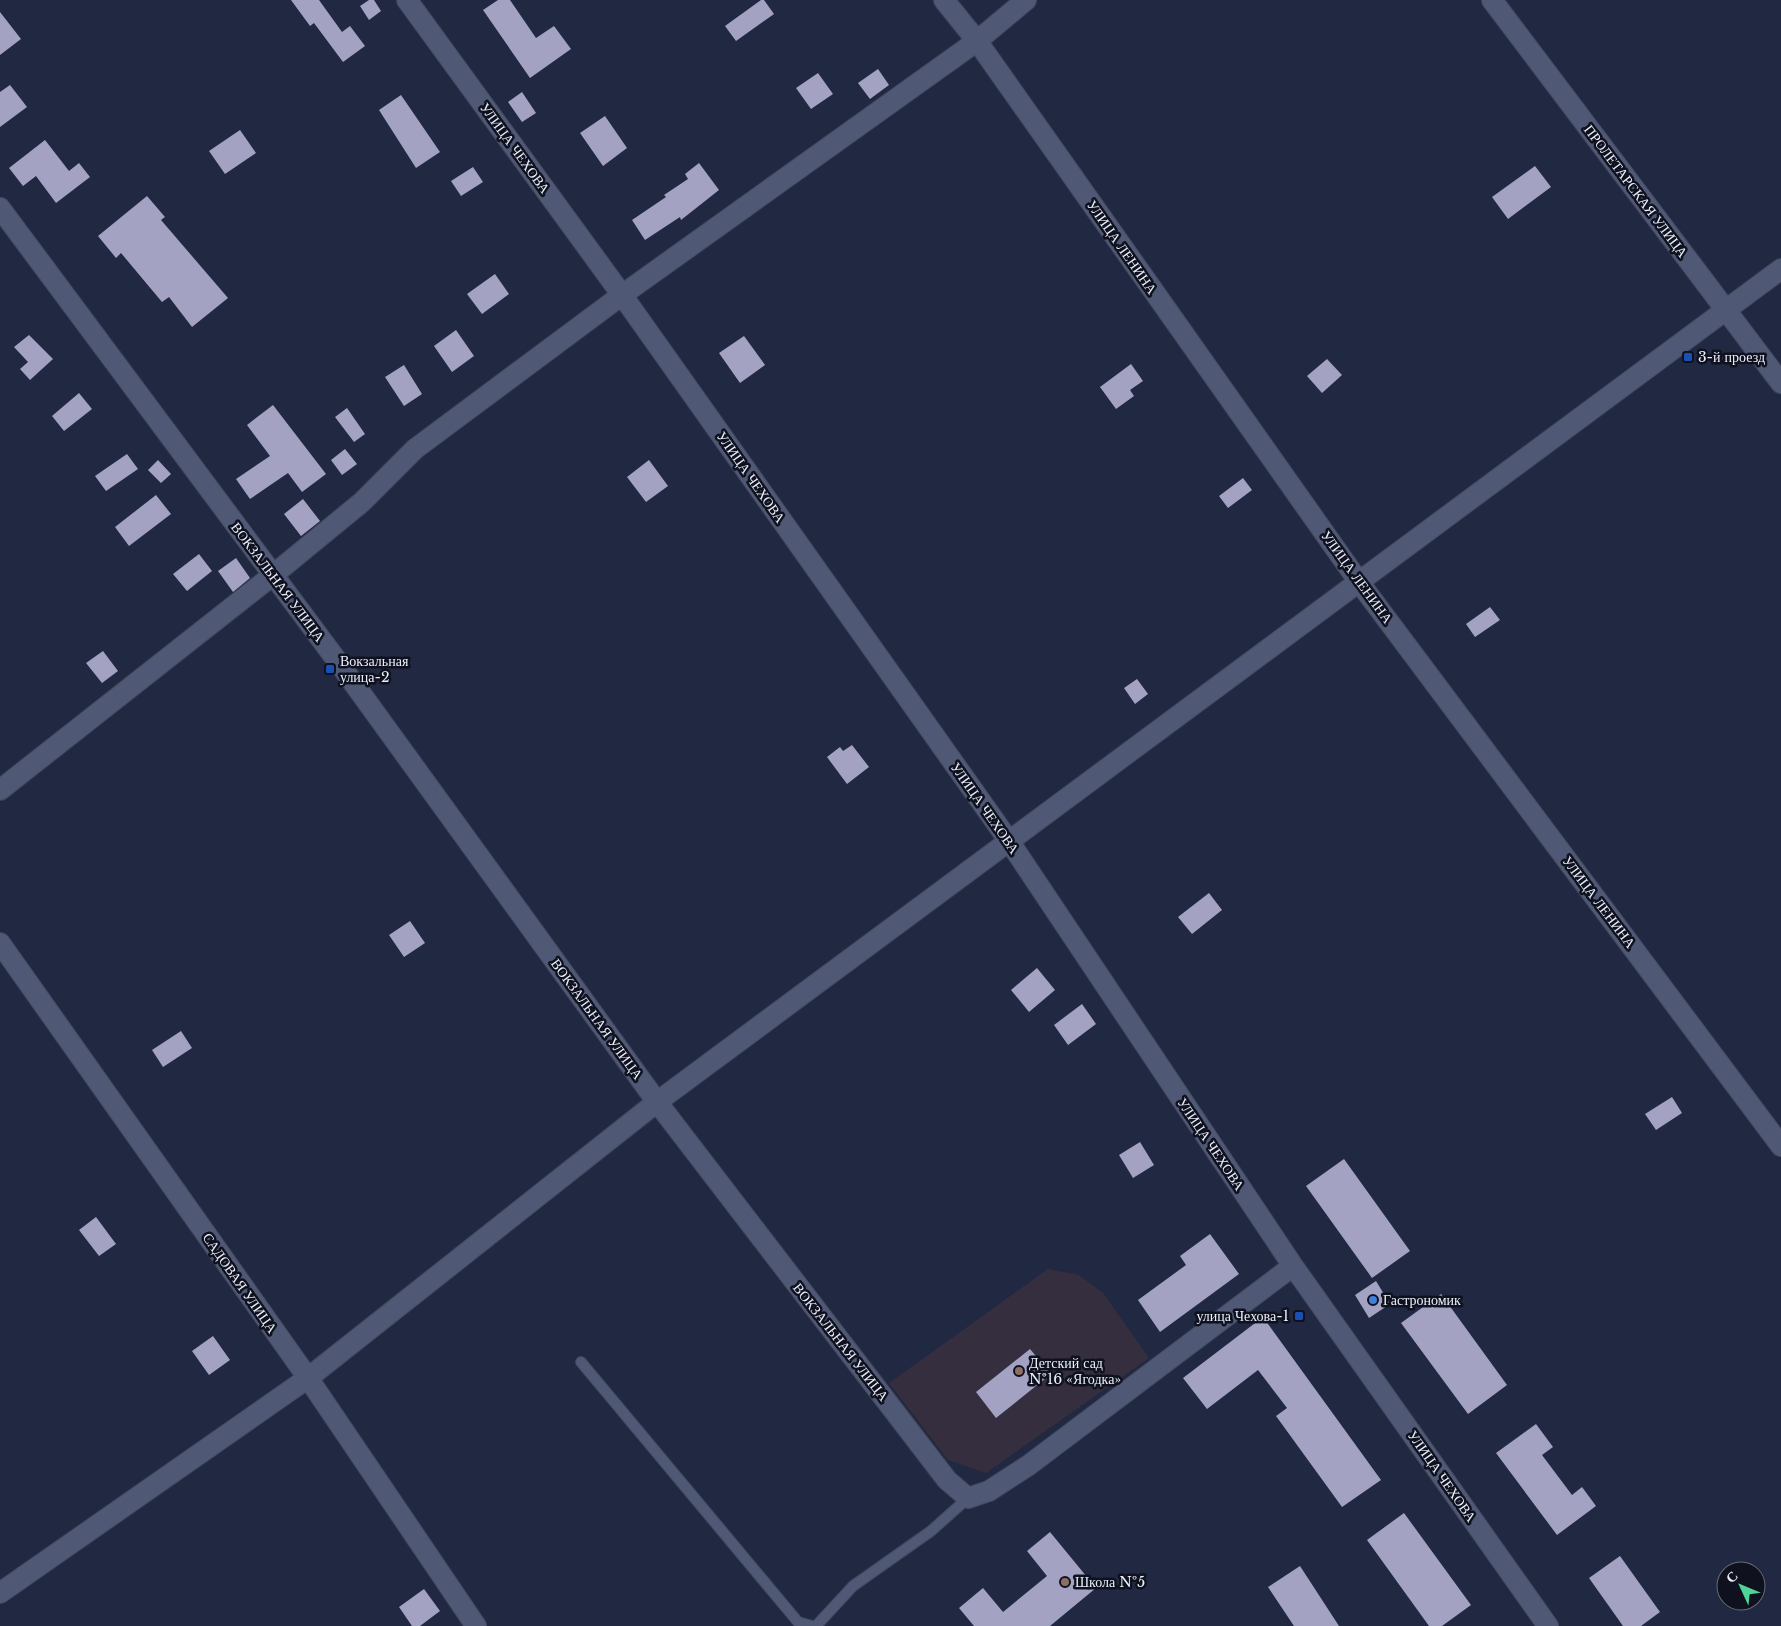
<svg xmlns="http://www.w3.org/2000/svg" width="1781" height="1626" viewBox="0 0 1781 1626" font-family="'Libre Baskerville',serif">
  <rect width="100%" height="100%" fill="#212942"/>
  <path fill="#352e3e" d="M 1048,1269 L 1079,1275 L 1103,1293 L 1149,1358 L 986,1473 L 948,1460 L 889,1383 Z"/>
  <path fill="#a4a2c3" d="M 291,0 L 319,0 L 342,32 L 350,26 L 365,46 L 343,62 L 314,23 L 310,26 Z
    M 369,0 L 374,0 L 381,11 L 369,20 L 360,6 Z
    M 498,0 L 510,0 L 536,38 L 554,26 L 571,49 L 530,78 L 483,10 Z
    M 761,0 L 764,0 L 774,14 L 736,41 L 725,26 Z
    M 0,12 L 21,39 L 0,55 Z
    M 878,69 L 889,85 L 870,99 L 858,83 Z
    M 818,73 L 833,94 L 811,109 L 796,88 Z
    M 10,85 L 27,107 L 0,127 L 0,92 Z
    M 522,92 L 536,113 L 522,122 L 508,102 Z
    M 401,95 L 440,152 L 416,168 L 379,110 Z
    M 605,116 L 627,148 L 603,166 L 580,133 Z
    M 240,130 L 256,153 L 225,174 L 209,151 Z
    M 45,140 L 69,171 L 79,163 L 90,177 L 56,203 L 36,176 L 23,186 L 9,168 Z
    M 699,163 L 719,190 L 681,220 L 680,217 L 645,240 L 632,220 L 666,197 L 664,195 L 688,179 L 685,174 Z
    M 1535,166 L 1551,187 L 1508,219 L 1492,197 Z
    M 473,167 L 483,182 L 461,196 L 451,181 Z
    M 147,196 L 165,217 L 161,220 L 228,298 L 192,327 L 169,297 L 162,302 L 121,253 L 116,258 L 98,236 Z
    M 495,274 L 509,294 L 482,314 L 467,294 Z
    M 456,330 L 474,356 L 452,372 L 434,346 Z
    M 29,335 L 53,359 L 30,380 L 20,369 L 28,362 L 14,347 Z
    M 744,336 L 765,365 L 740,383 L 719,353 Z
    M 1327,359 L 1342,375 L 1322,393 L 1307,376 Z
    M 1131,364 L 1143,381 L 1130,390 L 1134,396 L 1116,409 L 1100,387 Z
    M 404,365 L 422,394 L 404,406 L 385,377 Z
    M 79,393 L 92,409 L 64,431 L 52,416 Z
    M 273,405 L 326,474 L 302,492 L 288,473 L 250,499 L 236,479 L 270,456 L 247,425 Z
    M 347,408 L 365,434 L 354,442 L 335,417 Z
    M 345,449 L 357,464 L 342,475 L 331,460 Z
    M 127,454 L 138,469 L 106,491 L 95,476 Z
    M 158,460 L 171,474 L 161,483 L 148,470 Z
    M 649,460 L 668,486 L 646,502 L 627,477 Z
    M 1243,478 L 1252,490 L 1228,508 L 1219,496 Z
    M 156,495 L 171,514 L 129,546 L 115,527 Z
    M 303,499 L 320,521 L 301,536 L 284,514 Z
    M 199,554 L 212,571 L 187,591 L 173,574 Z
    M 236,558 L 250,578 L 233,592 L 218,571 Z
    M 1490,607 L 1500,620 L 1475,637 L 1466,624 Z
    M 103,651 L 118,671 L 102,683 L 86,663 Z
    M 1137,679 L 1148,694 L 1135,704 L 1124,688 Z
    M 852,745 L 869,767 L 847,784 L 827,757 L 840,747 L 843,751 Z
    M 1209,893 L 1222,910 L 1192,934 L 1178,917 Z
    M 410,921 L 425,943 L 404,957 L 389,935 Z
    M 1037,968 L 1055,990 L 1029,1012 L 1011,990 Z
    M 1082,1004 L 1096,1024 L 1068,1045 L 1054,1025 Z
    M 181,1031 L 192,1048 L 163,1067 L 152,1050 Z
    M 1672,1097 L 1682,1113 L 1656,1130 L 1645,1114 Z
    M 1140,1142 L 1154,1165 L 1133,1178 L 1119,1155 Z
    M 1344,1159 L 1410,1251 L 1372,1278 L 1306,1186 Z
    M 96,1217 L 116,1244 L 99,1256 L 79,1230 Z
    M 1210,1234 L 1239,1274 L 1160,1332 L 1138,1300 L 1186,1265 L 1180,1256 Z
    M 1376,1281 L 1390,1304 L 1369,1318 L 1355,1295 Z
    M 1441,1294 L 1507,1385 L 1468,1414 L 1401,1323 Z
    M 1263,1317 L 1381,1480 L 1342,1507 L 1276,1416 L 1287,1408 L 1258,1370 L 1207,1409 L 1183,1378 Z
    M 213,1336 L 230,1360 L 209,1375 L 192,1351 Z
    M 1030,1349 L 1051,1374 L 996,1418 L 976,1392 Z
    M 1536,1424 L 1553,1447 L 1542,1455 L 1572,1495 L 1582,1487 L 1596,1506 L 1557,1535 L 1496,1453 Z
    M 1404,1513 L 1471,1605 L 1442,1626 L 1429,1626 L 1367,1540 Z
    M 1050,1532 L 1096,1588 L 1050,1626 L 974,1626 L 959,1608 L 983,1588 L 1003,1612 L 1047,1576 L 1027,1551 Z
    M 1620,1556 L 1660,1612 L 1641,1626 L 1623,1626 L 1589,1578 Z
    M 1300,1566 L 1339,1626 L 1294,1626 L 1268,1587 Z
    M 424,1589 L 440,1611 L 420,1626 L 412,1626 L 399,1607 Z"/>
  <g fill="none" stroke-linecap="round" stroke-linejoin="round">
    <defs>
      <path id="lane" d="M 581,1362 L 798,1622 L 812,1626
        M 816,1626 L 853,1586 L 931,1531 L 968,1498"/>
      <path id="street" d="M 407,0 L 622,295 L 1009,841 L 1293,1266 L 1548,1626
        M 944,0 L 977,41 L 1359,582 L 1781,1146
        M 1492,0 L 1781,383
        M 0,208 L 344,670 L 657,1102 L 947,1480 L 968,1498 L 989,1491 L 1029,1465 L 1293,1266
        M 0,790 L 273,575 L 362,502 L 415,449 L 622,295 L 977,41 L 1026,0
        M 0,943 L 308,1378 L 476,1626
        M 0,1593 L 308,1378 L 657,1102 L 1781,269"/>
    </defs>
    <use href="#lane" stroke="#41465b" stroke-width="12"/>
    <use href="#street" stroke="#41465b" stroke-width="22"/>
    <use href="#lane" stroke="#4f5976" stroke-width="10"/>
    <use href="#street" stroke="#4f5976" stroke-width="20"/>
  </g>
  <g fill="#1a4fb4" stroke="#0f121e" stroke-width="2">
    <rect x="1683" y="352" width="10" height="10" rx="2.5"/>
    <rect x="325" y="664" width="10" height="10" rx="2.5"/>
    <rect x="1294" y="1311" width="10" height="10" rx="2.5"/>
  </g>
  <circle fill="#3f7fe0" stroke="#0f121e" stroke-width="2" cx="1373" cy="1300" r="5"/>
  <g fill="#8d6e63" stroke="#0f121e" stroke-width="2">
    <circle cx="1019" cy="1371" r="5"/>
    <circle cx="1065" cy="1582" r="5"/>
  </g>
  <g text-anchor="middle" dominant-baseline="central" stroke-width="5" stroke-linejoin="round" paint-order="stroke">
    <g font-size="14" fill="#eaeffd" stroke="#0f121e">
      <text transform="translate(515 148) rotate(54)">УЛИЦА ЧЕХОВА</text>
      <text transform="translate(1636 191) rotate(53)">ПРОЛЕТАРСКАЯ УЛИЦА</text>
      <text transform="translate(1122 247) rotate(55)">УЛИЦА ЛЕНИНА</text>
      <text transform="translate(751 477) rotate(55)">УЛИЦА ЧЕХОВА</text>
      <text transform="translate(1357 577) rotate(54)">УЛИЦА ЛЕНИНА</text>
      <text transform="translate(278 582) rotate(53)">ВОКЗАЛЬНАЯ УЛИЦА</text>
      <text transform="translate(985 808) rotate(55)">УЛИЦА ЧЕХОВА</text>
      <text transform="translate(1599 902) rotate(53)">УЛИЦА ЛЕНИНА</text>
      <text transform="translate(597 1019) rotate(54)">ВОКЗАЛЬНАЯ УЛИЦА</text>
      <text transform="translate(1211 1144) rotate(56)">УЛИЦА ЧЕХОВА</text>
      <text transform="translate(240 1283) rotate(55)">САДОВАЯ УЛИЦА</text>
      <text transform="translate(841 1342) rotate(52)">ВОКЗАЛЬНАЯ УЛИЦА</text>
      <text transform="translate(1442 1476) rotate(55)">УЛИЦА ЧЕХОВА</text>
    </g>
    <g font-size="14" fill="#eaeffd" stroke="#0f121e" text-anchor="start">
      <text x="1698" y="357">3-й проезд</text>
      <text x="340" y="661">Вокзальная<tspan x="340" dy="16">улица-2</tspan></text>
      <text x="1383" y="1300">Гастрономик</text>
      <text x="1289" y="1316" text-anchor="end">улица Чехова-1</text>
      <text x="1029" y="1363">Детский сад<tspan x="1029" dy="16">№16 «Ягодка»</tspan></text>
      <text x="1075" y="1582">Школа №5</text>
    </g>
  </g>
  <g transform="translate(1741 1586) rotate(314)"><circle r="24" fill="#0f121e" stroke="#676a77"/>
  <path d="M0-4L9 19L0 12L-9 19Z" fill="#4fd399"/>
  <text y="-8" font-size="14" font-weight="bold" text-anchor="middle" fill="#eaeffd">С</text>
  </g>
</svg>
